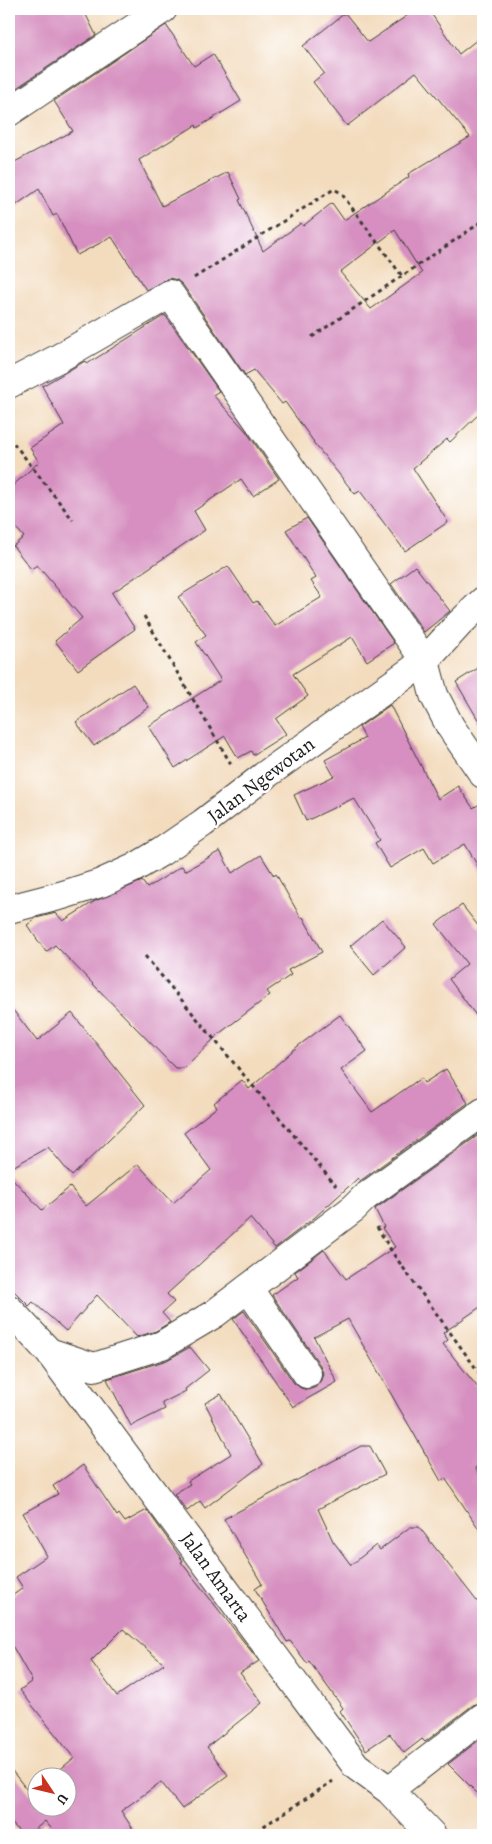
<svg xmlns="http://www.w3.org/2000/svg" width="492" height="1844" viewBox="0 0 492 1844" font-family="Alegreya,serif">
  <rect width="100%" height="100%" fill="#fff"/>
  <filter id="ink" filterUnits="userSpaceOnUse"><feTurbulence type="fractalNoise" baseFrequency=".02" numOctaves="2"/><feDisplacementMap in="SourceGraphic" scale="10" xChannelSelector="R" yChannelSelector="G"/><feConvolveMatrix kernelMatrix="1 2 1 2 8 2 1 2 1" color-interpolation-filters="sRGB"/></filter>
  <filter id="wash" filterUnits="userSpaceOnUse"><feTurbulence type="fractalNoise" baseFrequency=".0096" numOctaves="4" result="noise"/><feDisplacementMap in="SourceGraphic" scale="20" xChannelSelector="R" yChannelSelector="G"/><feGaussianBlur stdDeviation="1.12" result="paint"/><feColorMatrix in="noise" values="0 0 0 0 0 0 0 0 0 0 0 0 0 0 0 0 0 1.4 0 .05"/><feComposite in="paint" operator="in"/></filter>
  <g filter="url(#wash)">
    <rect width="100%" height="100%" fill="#f3dbbd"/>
    <g id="blocks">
      <path fill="#d68fc0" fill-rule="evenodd" d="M 9,9 L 83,9 L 96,35 L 9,93 Z
        M 417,9 L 428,9 L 459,54 L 483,35 L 483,410 L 450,442 L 447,439 L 413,468 L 448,522 L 405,551 L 360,491 L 355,494 L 313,442 L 314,442 L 285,402 L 282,404 L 254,370 L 245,375 L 183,285 L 177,280 L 169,278 L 146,290 L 112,237 L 77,255 L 57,214 L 53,216 L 39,189 L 9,210 L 9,165 L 73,131 L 54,101 L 166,25 L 194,66 L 213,54 L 241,101 L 197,128 L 196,125 L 139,160 L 162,206 L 228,172 L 241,199 L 239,200 L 263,251 L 301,223 L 303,226 L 332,203 L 344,220 L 409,177 L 408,174 L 470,137 L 416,72 L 347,126 L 313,82 L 324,73 L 303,46 L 345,13 L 368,42 ZM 395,230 L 422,273 L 371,309 L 340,272 Z
        M 165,315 L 219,391 L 213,395 L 246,431 L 279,479 L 253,496 L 241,479 L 194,511 L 205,530 L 112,593 L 135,629 L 78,670 L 55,641 L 82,618 L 37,565 L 31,569 L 13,546 L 24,537 L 9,520 L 9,489 L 39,462 L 30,448 L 64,425 L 42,386 L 85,361 L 87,364 Z
        M 307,518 L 394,643 L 367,661 L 352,637 L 293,674 L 308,696 L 276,719 L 286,734 L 253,755 L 251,751 L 238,758 L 225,736 L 175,768 L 149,726 L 221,680 L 196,642 L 206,635 L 178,597 L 228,566 L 253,603 L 257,601 L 275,626 L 322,597 L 311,581 L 316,578 L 286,530 Z
        M 415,566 L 450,611 L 424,632 L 391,584 Z
        M 483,665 L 483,728 L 456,682 Z
        M 133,684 L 149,707 L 94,746 L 76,722 Z
        M 390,705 L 438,799 L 458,786 L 473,808 L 483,802 L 483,875 L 465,844 L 433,863 L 424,848 L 390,868 L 375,843 L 380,840 L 354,798 L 306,821 L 294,795 L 334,776 L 325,760 L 365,738 L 359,727 Z
        M 220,851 L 232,873 L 261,855 L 274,876 L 276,874 L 301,918 L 303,917 L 322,952 L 288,970 L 291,975 L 267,991 L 270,995 L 220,1033 L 184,1068 L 175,1068 L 55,945 L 46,952 L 27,925 L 36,918 L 56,913 L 63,921 L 95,901 L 142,881 L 147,888 L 182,866 L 185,871 Z
        M 462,905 L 483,932 L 483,1025 L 449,979 L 467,964 L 436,924 Z
        M 382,919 L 406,947 L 374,975 L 350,946 Z
        M 9,1005 L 37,1041 L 72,1013 L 145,1105 L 72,1176 L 48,1147 L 9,1169 Z
        M 340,1015 L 367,1051 L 341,1070 L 372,1112 L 421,1078 L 424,1083 L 446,1069 L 468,1103 L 360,1181 L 358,1178 L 314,1218 L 275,1248 L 250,1218 L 167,1294 L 174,1302 L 162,1313 L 170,1322 L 156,1331 L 137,1337 L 97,1295 L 66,1331 L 33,1302 L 29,1306 L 9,1286 L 9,1175 L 42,1210 L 70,1187 L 86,1206 L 138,1164 L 173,1203 L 211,1170 L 184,1133 L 217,1107 L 214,1103 L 242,1080 L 249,1089 L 298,1046 Z
        M 477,1136 L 483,1144 L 483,1305 L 443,1333 L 448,1340 L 443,1344 L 483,1394 L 483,1461 L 475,1468 L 483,1481 L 483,1535 L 445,1478 L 441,1481 L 348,1319 L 314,1337 L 337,1382 L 293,1407 L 233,1319 L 244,1311 L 294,1383 L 301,1388 L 308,1390 L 316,1387 L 321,1380 L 323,1373 L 320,1365 L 272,1295 L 298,1277 L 295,1272 L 324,1250 L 346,1279 L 395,1247 L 382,1228 L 384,1227 L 375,1209 Z
        M 190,1347 L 209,1370 L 185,1389 L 186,1391 L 162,1403 L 165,1409 L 131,1426 L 107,1379 L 167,1360 Z
        M 221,1394 L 263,1464 L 205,1508 L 200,1501 L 187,1511 L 174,1494 L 190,1484 L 188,1481 L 231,1454 L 205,1403 Z
        M 361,1446 L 370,1446 L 385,1474 L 318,1509 L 333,1541 L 351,1565 L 376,1545 L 380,1550 L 410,1527 L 419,1527 L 483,1609 L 483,1702 L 473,1705 L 425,1742 L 422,1739 L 404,1753 L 390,1734 L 366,1750 L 340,1711 L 343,1708 L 309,1661 L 307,1663 L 290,1641 L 287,1642 L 255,1589 L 262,1584 L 224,1519 Z
        M 83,1465 L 117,1516 L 119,1514 L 125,1522 L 147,1510 L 167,1538 L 183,1561 L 181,1562 L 259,1661 L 240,1673 L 262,1703 L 207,1747 L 228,1775 L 182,1809 L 161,1782 L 121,1811 L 137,1835 L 57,1835 L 45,1821 L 28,1835 L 22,1835 L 9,1820 L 9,1767 L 31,1795 L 38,1789 L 38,1806 L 68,1806 L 68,1776 L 52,1776 L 74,1758 L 20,1690 L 32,1681 L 9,1640 L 9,1598 L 23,1588 L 16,1577 L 47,1556 L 23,1513 L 58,1494 L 53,1486 ZM 123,1629 L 164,1664 L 117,1696 L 91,1661 Z
        M 483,1737 L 483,1799 L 448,1764 Z"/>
    </g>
  </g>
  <g filter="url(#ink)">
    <use href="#blocks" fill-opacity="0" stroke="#3c3934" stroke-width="1"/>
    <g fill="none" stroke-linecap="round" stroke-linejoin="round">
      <defs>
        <path id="minor" d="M 9,112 L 163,9
          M 9,384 L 59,358 L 170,294 L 425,661 L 434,695 L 450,726 L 483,774
          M 9,909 L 63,895 L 101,883 L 134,868 L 161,852 L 203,823 L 264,776 L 425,661 L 458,625 L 483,601
          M 248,1288 L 307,1374
          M 9,1309 L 49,1352 L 356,1766 L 389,1790 L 432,1835
          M 49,1352 L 94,1367 L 162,1345 L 214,1314 L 354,1208 L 365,1197 L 483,1112
          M 389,1790 L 483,1717"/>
      </defs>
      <use href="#minor" stroke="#3c3934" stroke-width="30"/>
      <path stroke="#3c3934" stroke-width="3" stroke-dasharray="4 4" stroke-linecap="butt" d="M 194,278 L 334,189 L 341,193 L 402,276
        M 312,337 L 483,221
        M 9,437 L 73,520
        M 144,616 L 231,764
        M 145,956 L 336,1186
        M 377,1227 L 394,1255 L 483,1378
        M 250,1835 L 333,1781"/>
      <use href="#minor" stroke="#fff" stroke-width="28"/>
    </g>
  </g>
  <g text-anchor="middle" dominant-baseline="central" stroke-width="5" stroke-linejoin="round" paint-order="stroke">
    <g font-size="20" fill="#1c1c1c" stroke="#fff">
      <text transform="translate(261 780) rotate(-37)">Jalan Ngewotan</text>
      <text transform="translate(216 1577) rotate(54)">Jalan Amarta</text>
    </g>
  </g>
  <rect width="492" height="1844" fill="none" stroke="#fff" stroke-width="30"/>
  <g transform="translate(52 1792) rotate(125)"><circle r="24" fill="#ffffff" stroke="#a4a4a4"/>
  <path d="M0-4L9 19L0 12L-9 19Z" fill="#c8321e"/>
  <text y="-8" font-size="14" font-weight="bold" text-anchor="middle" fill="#1c1c1c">U</text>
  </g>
</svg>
